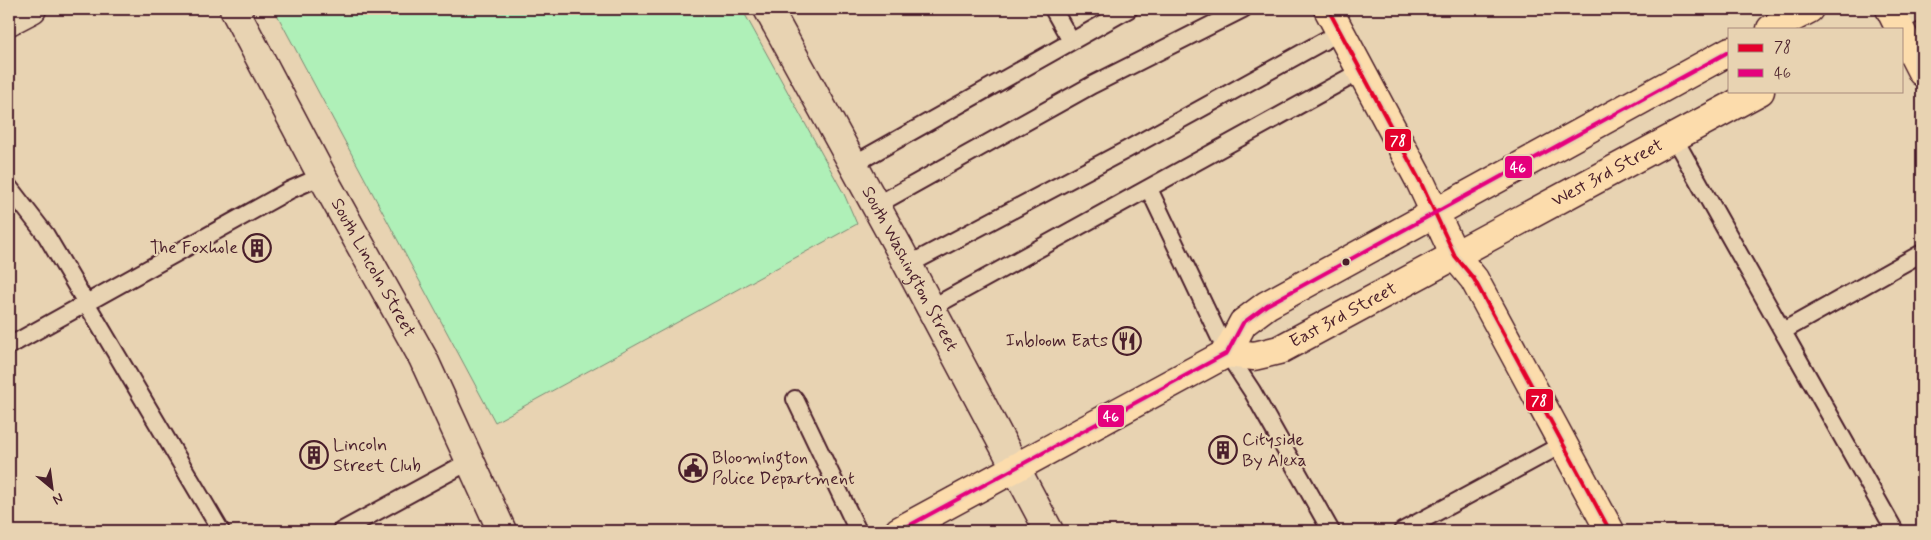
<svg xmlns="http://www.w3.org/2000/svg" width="1931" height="540" viewBox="0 0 1931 540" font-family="Mynerve,sans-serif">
  <rect width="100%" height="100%" fill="#e8d3b2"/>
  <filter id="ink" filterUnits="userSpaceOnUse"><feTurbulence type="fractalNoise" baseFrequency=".02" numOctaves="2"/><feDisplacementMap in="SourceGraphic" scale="10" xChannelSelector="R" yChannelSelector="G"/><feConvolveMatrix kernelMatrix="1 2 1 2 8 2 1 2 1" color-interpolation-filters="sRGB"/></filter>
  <g filter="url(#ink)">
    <path fill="#aff0b8" stroke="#7c8872" d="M 274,9 L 742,9 L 844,194 L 857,224 L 495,422 Z"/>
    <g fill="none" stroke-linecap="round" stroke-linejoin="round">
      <defs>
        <path id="service" d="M 1053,9 L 1071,41
          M 1674,138 L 1895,531
          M 854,164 L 1129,9
          M 9,187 L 46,235 L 221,531
          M 1149,189 L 1227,353 L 1252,391 L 1331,531
          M 875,206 L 1092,85 L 1243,9
          M 908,265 L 1126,150 L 1340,32
          M 931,308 L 1361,71
          M 1783,331 L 1922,253
          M 9,346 L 290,190 L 322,176
          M 795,399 L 858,531
          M 341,531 L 470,461
          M 1402,531 L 1563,444"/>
        <g id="minor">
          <path id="s1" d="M 234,9 L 322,176 L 423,358 L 502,531"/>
          <path id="s2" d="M 768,9 L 899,248 L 1049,531"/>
          <path d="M 9,21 L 32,9"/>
        </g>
        <path id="tertiary" d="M 1895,18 L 1912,9"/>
        <g id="primary">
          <path d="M 1328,9 L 1421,183 L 1455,256 L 1474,279 L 1610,531"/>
          <path d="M 1890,9 L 1900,29"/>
          <path d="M 1771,29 L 1809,9"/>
          <path d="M 1902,33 L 1922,72"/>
          <path id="s3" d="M 1227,353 L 1254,356 L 1279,350 L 1760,91"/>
          <path d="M 899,531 L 1227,353 L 1243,323 L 1267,305 L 1730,51"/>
        </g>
      </defs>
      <use href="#service" stroke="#4a1f2b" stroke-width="20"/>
      <use href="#minor" stroke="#4a1f2b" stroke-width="31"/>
      <use href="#tertiary" stroke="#4a1f2b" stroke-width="31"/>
      <use href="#primary" stroke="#4a1f2b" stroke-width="31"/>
      <use href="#service" stroke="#e8d3b2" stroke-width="16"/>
      <use href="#minor" stroke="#e8d3b2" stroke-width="28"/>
      <use href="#tertiary" stroke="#e8d3b2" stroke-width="28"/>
      <use href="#primary" stroke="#fcdcac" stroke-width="28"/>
      <defs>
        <path id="bus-1" d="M 1328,9 L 1421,183 L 1455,256 L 1474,279 L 1610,531"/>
        <path id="bus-2" d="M 899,531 L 1227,353 L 1243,323 L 1267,305 L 1730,51"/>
      </defs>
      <use href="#bus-1" stroke="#e8d3b2" stroke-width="8"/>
      <use href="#bus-2" stroke="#e8d3b2" stroke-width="8"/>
      <use href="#bus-1" stroke="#e4002b" stroke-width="4"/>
      <use href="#bus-2" stroke="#e5007d" stroke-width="4"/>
    </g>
  </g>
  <defs>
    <symbol id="building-ring" viewBox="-11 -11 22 22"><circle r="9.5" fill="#e8d3b2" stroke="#4a1f2b" stroke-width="1.5"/><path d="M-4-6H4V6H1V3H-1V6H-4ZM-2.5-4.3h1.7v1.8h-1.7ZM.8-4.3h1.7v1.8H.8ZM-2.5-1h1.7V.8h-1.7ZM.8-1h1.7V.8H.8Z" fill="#4a1f2b"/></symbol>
    <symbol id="restaurant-ring" viewBox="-11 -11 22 22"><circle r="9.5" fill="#e8d3b2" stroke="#4a1f2b" stroke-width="1.5"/><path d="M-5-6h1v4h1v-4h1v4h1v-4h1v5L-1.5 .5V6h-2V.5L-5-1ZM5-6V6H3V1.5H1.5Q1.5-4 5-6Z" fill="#4a1f2b"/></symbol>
    <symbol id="civic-ring" viewBox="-11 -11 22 22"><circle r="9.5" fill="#e8d3b2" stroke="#4a1f2b" stroke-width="1.5"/><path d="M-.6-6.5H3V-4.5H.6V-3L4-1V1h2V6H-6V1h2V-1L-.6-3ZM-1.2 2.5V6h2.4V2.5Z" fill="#4a1f2b"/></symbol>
  </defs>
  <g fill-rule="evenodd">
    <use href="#building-ring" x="241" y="232" width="32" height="32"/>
    <use href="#restaurant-ring" x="1111" y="325" width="32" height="32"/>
    <use href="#building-ring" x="1207" y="434" width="32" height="32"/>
    <use href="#building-ring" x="298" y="439" width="32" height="32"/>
    <use href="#civic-ring" x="677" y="452" width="32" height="32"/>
  </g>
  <circle fill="#4a1f2b" stroke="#e8d3b2" stroke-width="2" cx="1346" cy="262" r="4.5"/>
  <g text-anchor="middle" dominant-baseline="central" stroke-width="4.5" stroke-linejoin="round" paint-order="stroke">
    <g font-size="18" fill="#4a1f2b" stroke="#e8d3b2">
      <text stroke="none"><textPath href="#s3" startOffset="426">West 3rd Street</textPath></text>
      <text stroke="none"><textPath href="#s1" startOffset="294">South Lincoln Street</textPath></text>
      <text stroke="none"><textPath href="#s2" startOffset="296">South Washington Street</textPath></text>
      <text stroke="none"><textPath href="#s3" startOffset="126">East 3rd Street</textPath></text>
    </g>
    <g font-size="18" fill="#4a1f2b" stroke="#e8d3b2" text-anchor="start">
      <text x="238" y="248" text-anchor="end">The Foxhole</text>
      <text x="1108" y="341" text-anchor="end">Inbloom Eats</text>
      <text x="1242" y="440">Cityside<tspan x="1242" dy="21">By Alexa</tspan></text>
      <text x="333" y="445">Lincoln<tspan x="333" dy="21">Street Club</tspan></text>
      <text x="712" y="458">Bloomington<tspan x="712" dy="21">Police Department</tspan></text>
    </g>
  </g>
  <g stroke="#e8d3b2" stroke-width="2">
    <rect x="1384" y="128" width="28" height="24" rx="5" fill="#e4002b"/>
    <rect x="1504" y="155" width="29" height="24" rx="5" fill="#e5007d"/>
    <rect x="1525" y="388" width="29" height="24" rx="5" fill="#e4002b"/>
    <rect x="1097" y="404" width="28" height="24" rx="5" fill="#e5007d"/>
  </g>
  <g font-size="14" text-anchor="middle" font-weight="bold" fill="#fff">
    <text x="1398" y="145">78</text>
    <text x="1518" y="172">46</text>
    <text x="1539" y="405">78</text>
    <text x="1111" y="421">46</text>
  </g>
  <rect width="1931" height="540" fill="none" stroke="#e8d3b2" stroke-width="30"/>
  <rect x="15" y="15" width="1901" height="510" fill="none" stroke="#4a1f2b" stroke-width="2" filter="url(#ink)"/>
  <rect x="1728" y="28" width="175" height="65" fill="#e8d3b2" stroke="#a98b7c"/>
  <rect x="1738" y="44" width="25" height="8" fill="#e4002b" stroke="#a98b7c"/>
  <text x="1774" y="52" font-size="15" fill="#4a1f2b">78</text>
  <rect x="1738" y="69" width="25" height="8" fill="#e5007d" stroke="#a98b7c"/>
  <text x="1774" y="78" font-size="15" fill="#4a1f2b">46</text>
  <g transform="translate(52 488) rotate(151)" stroke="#e8d3b2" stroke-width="4" paint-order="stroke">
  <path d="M0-4L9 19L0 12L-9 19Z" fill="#4a1f2b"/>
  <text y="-8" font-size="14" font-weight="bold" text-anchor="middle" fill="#4a1f2b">N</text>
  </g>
</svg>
